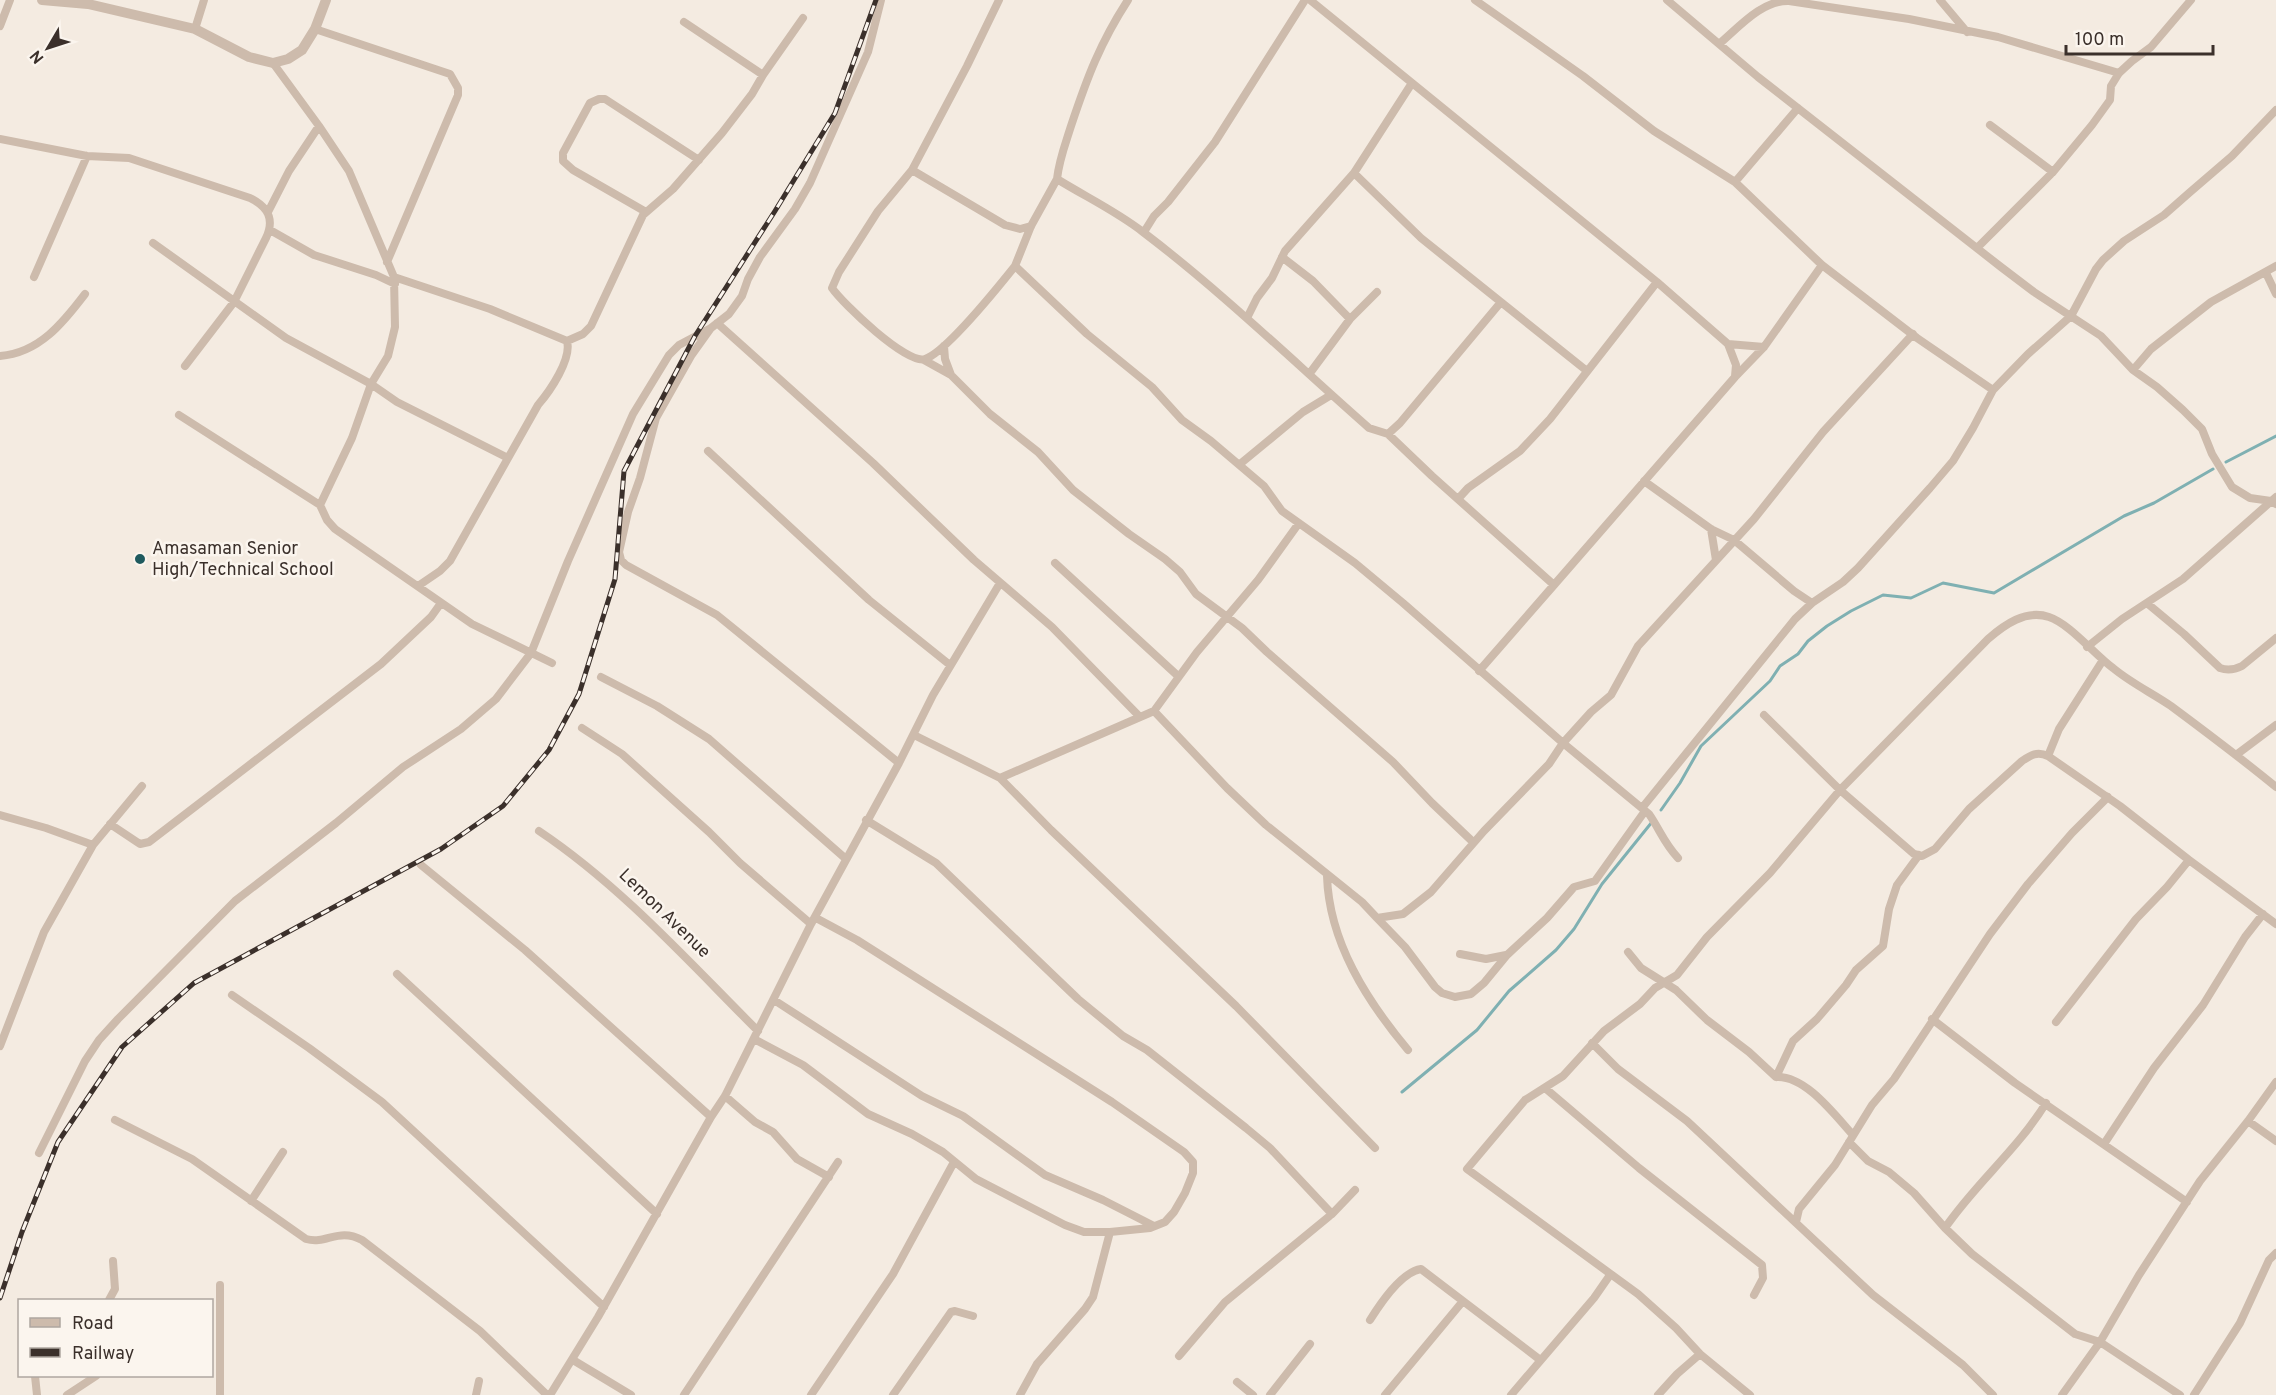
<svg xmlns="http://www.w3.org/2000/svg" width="2276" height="1395" viewBox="0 0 2276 1395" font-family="Overpass,sans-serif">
  <rect width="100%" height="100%" fill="#f4ebe1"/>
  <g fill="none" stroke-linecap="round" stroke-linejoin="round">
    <path stroke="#7fb0b2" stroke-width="3" d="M 2226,462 L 2276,436
      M 1661,810 L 1680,783 L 1701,746 L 1770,681 L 1780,666 L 1798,654 L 1808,641 L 1827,626 L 1851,611 L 1883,595 L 1911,598 L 1943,583 L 1994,593 L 2124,516 L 2154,503 L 2213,469
      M 1402,1092 L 1477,1030 L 1509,991 L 1556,950 L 1574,929 L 1602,884 L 1652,822"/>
    <path stroke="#cdbbac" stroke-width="8" d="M 881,0 L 868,52 L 810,183 L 795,209 L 760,257 L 748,279 L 742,296 L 729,314 L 711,328 L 691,356 L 656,418 L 640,478 L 628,512 L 619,552 L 621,560 L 626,565 L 717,615 L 899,763
      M 999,0 L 967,66 L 912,170 L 878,211 L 839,272 L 832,288 C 843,304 907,365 925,359 C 946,352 999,286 1015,266
      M 1310,0 L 1657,282 L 1728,344 L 1736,365 L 1735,376
      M 1475,0 L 1583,76 L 1654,131 L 1735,182 L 1822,265 L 1917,338 L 1993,390
      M 1667,0 L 1758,77 L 2001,267 L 2034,292 L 2101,336 L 2133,370 L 2157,387 L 2183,410 L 2202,429 L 2212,454 L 2232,487 L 2250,498 L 2271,501 L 2276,504
      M 1940,0 L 1967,32
      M 684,22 L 763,75
      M 0,26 L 10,0
      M 195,29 L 204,0
      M 315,29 L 450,74 L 458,88 L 458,95 L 387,262
      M 1719,44 C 1739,27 1762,0 1789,1 L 1909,19 L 1998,37 L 2119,73
      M 273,63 L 319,126 L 349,171 L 394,277 L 490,309 L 567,341
      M 1990,125 L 2053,172
      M 0,139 L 87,156 L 129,158 L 250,198 C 268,207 275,219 266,238 L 234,302 L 185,366
      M 912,170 L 1005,225 L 1020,229 L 1031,226
      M 1354,173 L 1421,238 L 1587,371
      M 1057,179 C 1059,160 1065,145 1071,126 C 1087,78 1100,43 1128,0
      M 1735,182 L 1798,108
      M 268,212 L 289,171 L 319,126
      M 646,212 L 573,170 L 563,161 L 563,153 L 590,103 L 599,99 L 605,99 L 699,160
      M 270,230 L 314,255 L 376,275 L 395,284
      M 1144,232 L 1154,216 L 1168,202 L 1215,142 L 1305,0
      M 153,243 L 286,338 L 371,384 L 397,402 L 508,458
      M 1977,248 L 2053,172 L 2092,125 L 2110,100 L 2111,86 L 2119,73 L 2132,61 L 2151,47 L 2191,0
      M 1282,257 L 1313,281 L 1350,319
      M 2266,273 L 2276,294
      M 34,277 L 87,156
      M 1247,318 L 1257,298 L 1272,278 L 1285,251 L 1354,173 L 1412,83
      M 717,323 L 873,463 L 974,560 L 1052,627 L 1139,716
      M 1728,344 L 1764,347
      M 944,346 L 945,359 L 951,375 L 990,414 L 1038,452 L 1073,490 L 1129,534 L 1165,559 L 1180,572 L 1196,594 L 1242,628 L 1267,652 L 1393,762 L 1432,803 L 1473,842
      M 0,356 C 39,353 63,323 85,294
      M 924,360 L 951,375
      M 2133,370 L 2151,349 L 2211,302 L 2276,266
      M 1310,373 L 1350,319 L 1377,292
      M 179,415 L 320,505 L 327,520 L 335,529 L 472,624 L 552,663
      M 1388,434 L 1432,476 L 1554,585 L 1735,377 L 1764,347 L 1822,265
      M 708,451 L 869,600 L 950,665
      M 1240,464 L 1303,412 L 1331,395
      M 1644,481 L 1711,529 L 1734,540 L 1794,591 L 1812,603
      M 1458,499 L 1468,488 L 1520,451 L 1550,419 L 1657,282
      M 320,505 L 352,438 L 371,384 L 388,356 L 395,327 L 394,277
      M 1711,529 L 1716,560
      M 1055,563 L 1178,676
      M 418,586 L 440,571 L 450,561 L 538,405 C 550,391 572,359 567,341 L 583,334 L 591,326 L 643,215 L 673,189 L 722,133 L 752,94 L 763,75 L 803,18
      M 2148,604 L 2184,634 L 2220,668 C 2228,671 2234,670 2242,666 L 2276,638
      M 2087,647 L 2122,619 L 2183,579 L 2276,497
      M 1479,671 L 1554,585
      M 601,677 L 657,706 L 709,739 L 846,859
      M 1154,711 L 1227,788 L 1266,825 L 1362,902 L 1377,918 L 1403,914 L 1431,892 L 1484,831 L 1549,764 L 1563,743 L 1403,603 L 1355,563 L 1282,511 L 1264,486 L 1211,441 L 1182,420 L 1152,387 L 1087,334 L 1015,266 L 1031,226 L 1057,179 C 1086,197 1116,211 1143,232 C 1222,292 1294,362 1369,428 L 1388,434 L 1400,423 L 1501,302
      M 1764,715 L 1840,790 L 1914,854 L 1922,856 L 1935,849 L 1969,809 L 2022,761 C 2031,755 2037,751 2048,756 L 2120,806 L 2189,860 L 2276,924
      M 582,728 L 622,754 L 709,832 L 740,863 L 811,924
      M 914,735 L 1000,778 L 1154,711 L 1197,652 L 1258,580 L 1299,523
      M 2236,755 L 2276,725
      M 2048,756 L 2059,729 L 2103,660
      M 1000,778 L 1051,830 L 1236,1006 L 1375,1148
      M 1642,808 L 1795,619 L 1812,603 L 1843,582 L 1858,568 L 1930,488 L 1953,461 L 1973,428 L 1993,390 L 2028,354 L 2071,316 L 2096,269 L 2103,260 L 2124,241 L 2164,215 L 2189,193 L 2232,156 L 2276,110
      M 0,815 L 46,828 L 93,845 L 44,932 L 0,1046
      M 866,820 L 936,863 L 1078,999 L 1123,1036 L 1147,1050 L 1246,1128 L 1270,1148 L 1332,1214
      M 110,824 L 140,844 L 149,842 L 381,664 L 431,617 L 441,603
      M 539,831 C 621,886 688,961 758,1031
      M 93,845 L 142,786
      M 1678,858 C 1664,843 1660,830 1649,814 L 1563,743 L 1591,712 L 1611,695 L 1638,646 L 1754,519 L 1823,432 L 1913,334
      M 421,865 L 525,950 L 711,1117
      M 1327,876 C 1329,942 1367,1001 1408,1050
      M 1377,918 L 1405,947 L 1435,987 L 1442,993 L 1455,997 L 1471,994 L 1484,983 L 1507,955 L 1547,918 L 1574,887 L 1595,881 L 1645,811
      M 1628,952 L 1641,968 L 1676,990 L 1707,1020 L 1749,1052 L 1776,1077 C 1805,1075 1834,1114 1853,1135
      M 1460,954 L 1486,959 L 1506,955
      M 397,974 L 657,1214
      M 232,995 L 309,1048 L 382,1102 L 604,1307
      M 774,1000 L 922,1096 L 963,1116 L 1045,1175 L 1103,1200 L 1154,1226
      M 1932,1019 L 2015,1083 L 2187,1202
      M 2056,1022 L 2136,919 L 2167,887 L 2189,860
      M 754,1039 L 803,1065 L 868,1114 L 912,1134 L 943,1152 L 976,1179 L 1065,1225 L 1084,1232 L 1110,1232 L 1150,1228 L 1165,1222 L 1174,1212 L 1185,1193 L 1193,1173 L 1193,1162 L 1184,1152 L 1112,1102 L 857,940 L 816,918
      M 1592,1043 L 1618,1069 L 1687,1121 L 1873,1295 L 1963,1365 L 1993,1395
      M 1776,1077 L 1793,1041 L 1817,1019 L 1846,985 L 1856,970 L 1883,946 L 1889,909 L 1897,885 L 1919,855
      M 1545,1088 L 1639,1168 L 1762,1265 L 1763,1278 L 1754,1295
      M 725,1096 L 755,1122 L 773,1132 L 797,1159 L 829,1177
      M 115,1120 L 192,1159 L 306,1239 C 327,1245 338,1227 362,1240 L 480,1331 L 547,1395
      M 2248,1121 L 2276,1141
      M 1849,1142 L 1868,1161 L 1889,1172 L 1914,1193 L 1945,1228 L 1972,1254 L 2075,1334 L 2100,1342 L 2180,1395
      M 2104,1144 L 2154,1068 L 2203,1005 L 2245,937 L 2263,914
      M 39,1153 L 85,1061 L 99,1040 L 118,1019 L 235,901 L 336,823 L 403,767 L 461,729 L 496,699 L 531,653 L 568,561 L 633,414 L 669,355 L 679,345 L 711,328
      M 251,1201 L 283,1152
      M 1796,1222 L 1799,1209 L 1835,1165 L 1872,1105 L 1894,1079 L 1990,934 L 2028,884 L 2072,833 L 2108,797
      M 1945,1228 C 1975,1184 2018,1149 2046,1103
      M 220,1285 L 220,1395
      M 109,1300 L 115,1289 L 113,1261
      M 1370,1320 C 1380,1304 1401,1272 1421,1269 L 1539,1359
      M 1700,1354 L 1750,1395
      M 1179,1356 L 1225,1302 L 1332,1214 L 1355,1190
      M 573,1360 L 631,1395
      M 35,1376 L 37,1395
      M 1237,1382 L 1253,1395
      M 67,1395 L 96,1376
      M 476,1395 L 479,1381
      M 550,1395 L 598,1317 L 711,1117 L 725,1096 L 811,924 L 899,763 L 933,695 L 1000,583
      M 684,1395 L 838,1162
      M 811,1395 L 893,1274 L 954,1162
      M 893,1395 L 951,1312 L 955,1311 L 973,1316
      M 1020,1395 L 1037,1364 L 1085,1309 L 1093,1297 L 1110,1232
      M 1270,1395 L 1310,1344
      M 1385,1395 L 1463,1301
      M 1511,1395 L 1594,1298 L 1610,1275
      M 1658,1395 L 1677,1374 L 1700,1354 L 1676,1328 L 1638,1294 L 1467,1169 L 1525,1100 L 1563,1076 L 1604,1031 L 1640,1004 L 1655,988 L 1677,975 L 1707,937 L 1770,873 L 1840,790 L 1988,639 C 2004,625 2026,609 2049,617 C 2070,624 2094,654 2113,668 C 2131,683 2152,693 2171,706 C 2206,732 2242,759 2276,787
      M 2062,1395 L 2100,1342 L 2139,1275 L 2200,1181 L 2248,1121 L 2276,1082
      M 2194,1395 L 2240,1323 L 2269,1260 L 2276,1253"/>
    <path stroke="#cdbbac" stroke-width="10" d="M 42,0 L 88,4 L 195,29 L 249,57 L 273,63 L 288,59 L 302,50 L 315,29 L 326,0"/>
    <defs>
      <path id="rail" d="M 0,1298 L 22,1232 L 58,1142 L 122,1047 L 194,983 L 441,849 L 503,806 L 549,750 L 579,694 L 615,579 L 624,471 L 695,336 L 775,211 L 835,113 L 876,0"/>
    </defs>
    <use href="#rail" stroke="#3b302b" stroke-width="5"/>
    <use href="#rail" stroke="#fbf5ee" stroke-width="3" stroke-dasharray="9" stroke-linecap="butt"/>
  </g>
  <circle fill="#1f5a5e" stroke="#fbf5ee" stroke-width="2" cx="140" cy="559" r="6"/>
  <g text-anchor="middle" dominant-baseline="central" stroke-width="5" stroke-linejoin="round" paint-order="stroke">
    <g font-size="18" fill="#3b302b" stroke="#fbf5ee" text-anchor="start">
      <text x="152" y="549">Amasaman Senior<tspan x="152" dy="21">High/Technical School</tspan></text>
    </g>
    <g font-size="18" fill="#3b302b" stroke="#fbf5ee">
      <text transform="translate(664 914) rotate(44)">Lemon Avenue</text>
    </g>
  </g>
  <rect x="18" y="1299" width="195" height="78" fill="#fbf5ee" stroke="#aea6a0" stroke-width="1.5"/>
  <rect x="30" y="1318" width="30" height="9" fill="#cdbbac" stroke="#aea6a0" stroke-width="1.5"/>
  <text x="72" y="1329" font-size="18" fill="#3b302b">Road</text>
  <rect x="30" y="1348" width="30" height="9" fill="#3b302b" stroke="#aea6a0" stroke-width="1.5"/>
  <text x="72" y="1359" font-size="18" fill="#3b302b">Railway</text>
  <g transform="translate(48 48) rotate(231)" stroke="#fbf5ee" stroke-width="4.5" paint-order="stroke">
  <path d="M0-4.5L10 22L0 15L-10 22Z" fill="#3b302b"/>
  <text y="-9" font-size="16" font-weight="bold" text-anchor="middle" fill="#3b302b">N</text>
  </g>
  <path d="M2066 45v9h147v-9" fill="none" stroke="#3b302b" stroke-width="3"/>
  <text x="2075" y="45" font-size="18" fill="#3b302b" stroke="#fbf5ee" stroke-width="4.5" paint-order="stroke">100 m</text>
</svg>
